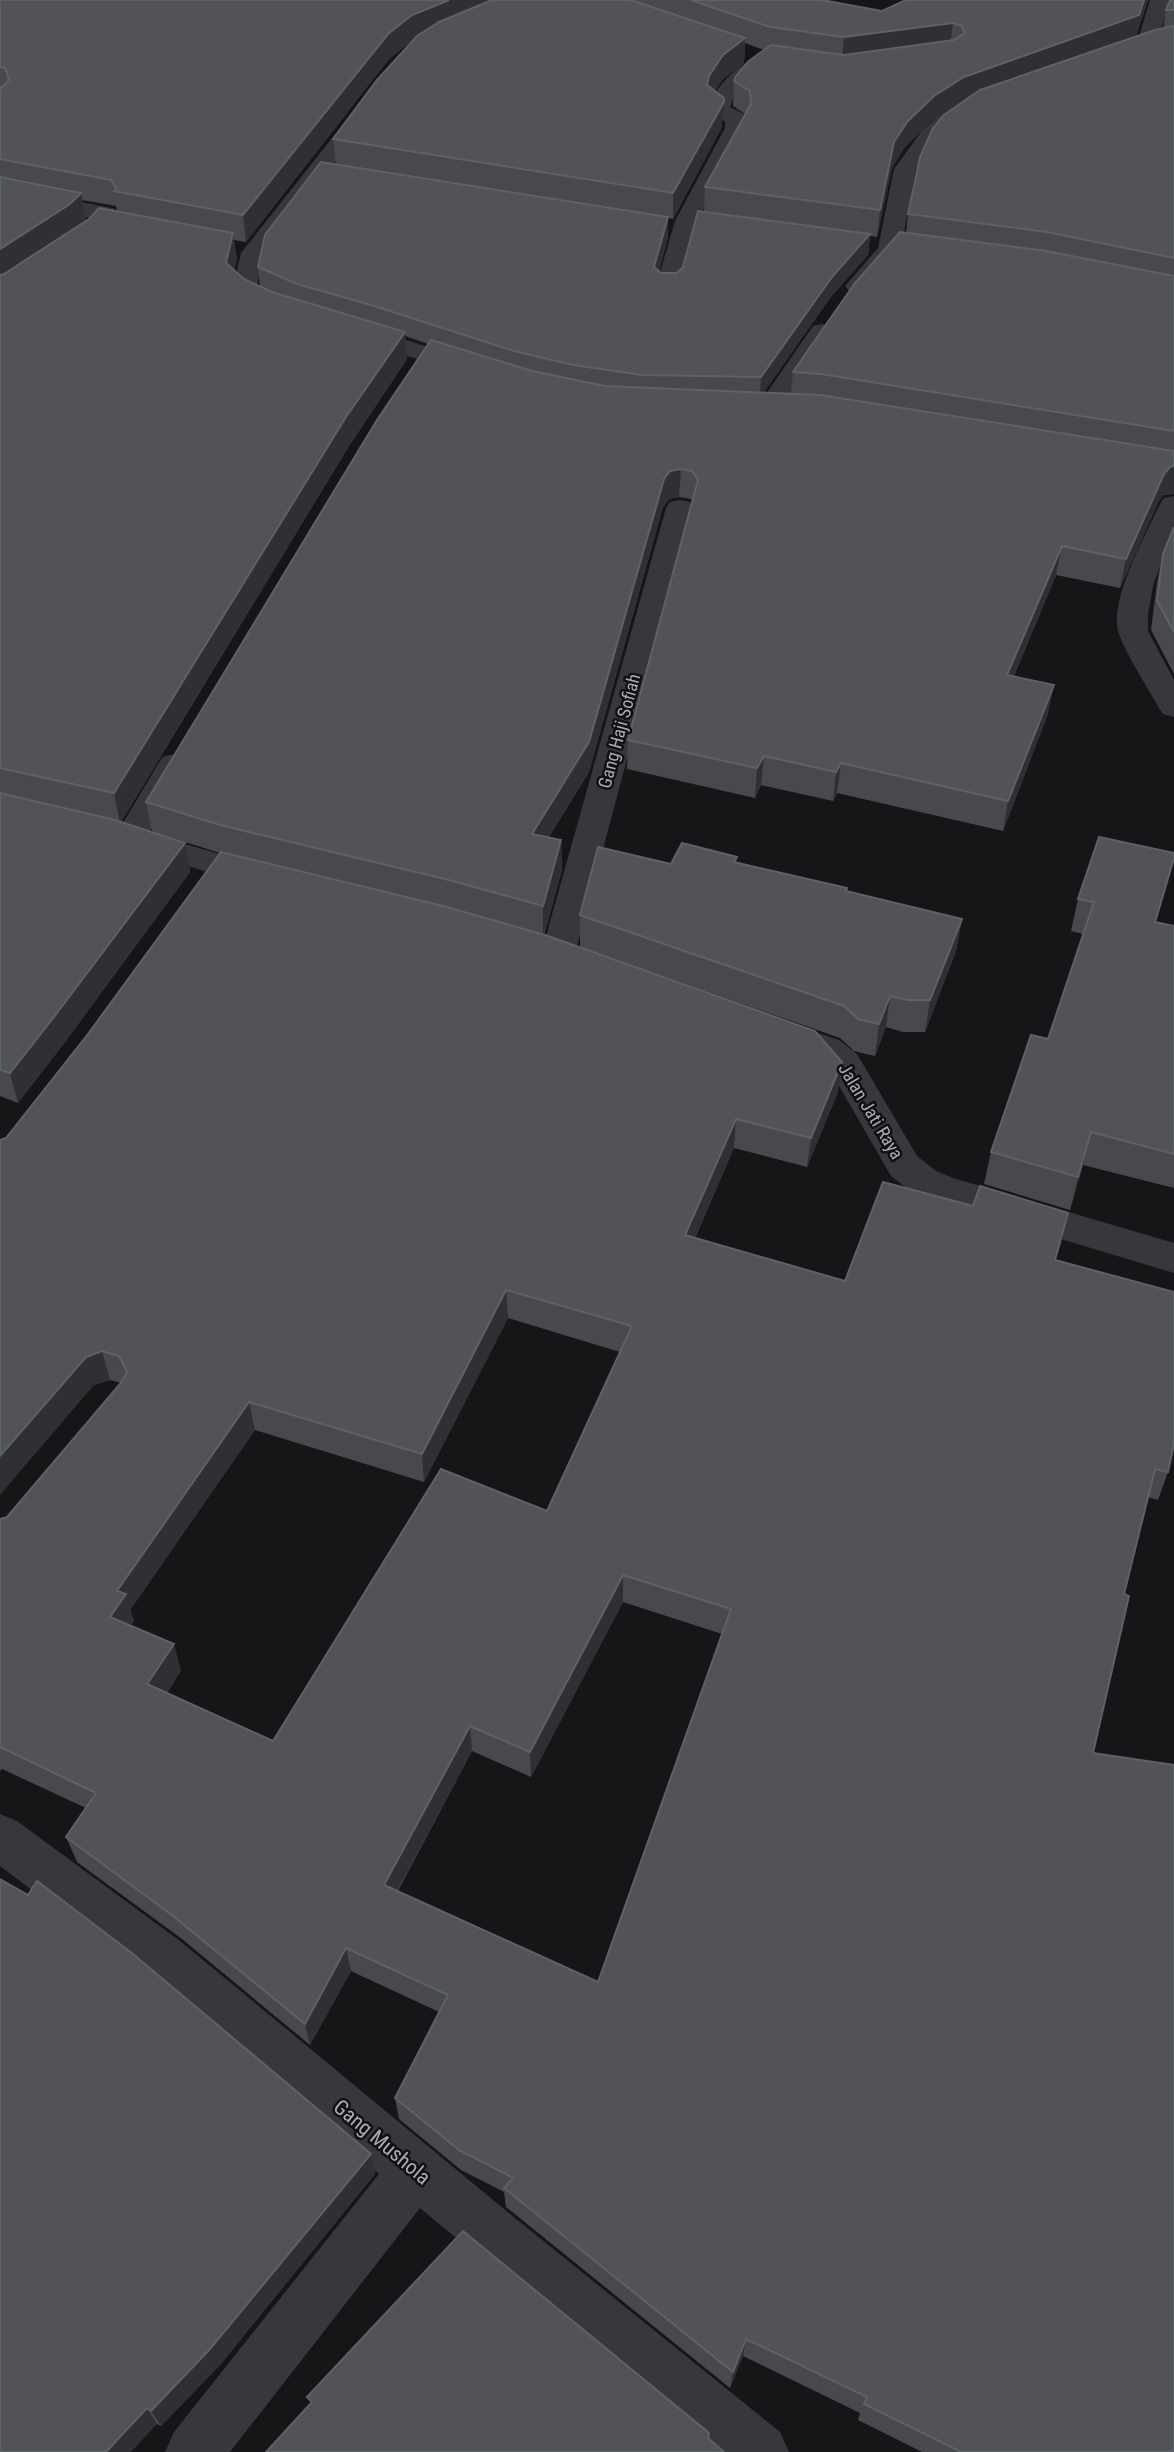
<svg xmlns="http://www.w3.org/2000/svg" width="1174" height="2452" viewBox="0 0 1174 2452" font-family="'Roboto Condensed',sans-serif">
  <rect width="100%" height="100%" fill="#161618"/>
  <g fill="none" stroke-linecap="round" stroke-linejoin="round">
    <path fill="#37383d" fill-rule="evenodd" d="M 1150,0 L 1170,0 L 1156,46 L 1153,50 L 1139,50 L 1136,46 Z
      M 765,54 L 784,58 L 787,62 L 784,66 L 769,67 L 751,80 L 734,97 L 730,107 L 744,114 L 747,128 L 700,216 L 754,224 L 758,229 L 754,234 L 746,236 L 695,229 L 680,286 L 676,291 L 660,291 L 656,286 L 675,221 L 725,128 L 725,122 L 708,110 C 713,87 742,60 765,54 Z
      M 366,102 L 373,104 L 377,108 L 265,254 L 256,289 L 290,304 L 293,309 L 290,314 C 272,319 243,306 232,291 L 241,253 L 359,104 Z
      M 970,103 L 977,105 L 981,109 L 977,113 L 956,125 L 937,142 L 916,169 L 901,249 L 865,291 L 849,291 L 845,286 L 878,248 L 894,169 L 921,132 L 940,115 Z
      M 356,324 L 481,364 L 485,369 L 481,374 L 472,377 L 347,336 L 344,331 L 347,326 Z
      M 822,324 L 831,326 L 834,331 L 783,407 L 779,412 L 770,415 L 761,412 L 757,407 L 813,326 Z
      M 1174,496 L 1174,533 L 1154,582 L 1148,614 L 1148,631 L 1174,680 L 1174,717 L 1163,714 L 1159,708 C 1149,690 1123,649 1118,631 C 1110,598 1146,534 1160,504 L 1164,498 Z
      M 680,500 L 690,502 L 694,508 L 575,954 L 570,962 L 558,966 L 546,962 L 541,954 L 666,508 L 670,502 Z
      M 174,754 L 185,757 L 190,764 L 146,838 L 141,845 L 130,848 L 119,845 L 114,838 L 158,764 L 163,757 Z
      M 0,1814 L 17,1821 L 180,1941 L 510,2214 L 780,2432 L 789,2452 L 715,2452 L 420,2208 L 230,2452 L 165,2452 L 174,2432 L 379,2174 L 144,1975 L 0,1866 Z"/>
    <path fill="#37383d" fill-rule="evenodd" d="M 0,186 L 107,207 L 115,209 L 118,214 L 92,243 L 8,299 L 0,301 L 0,283 L 76,233 L 91,218 L 0,200 Z
      M 138,831 L 274,869 L 279,877 L 274,885 L 262,888 L 127,848 L 122,841 L 127,834 Z
      M 788,1023 L 839,1040 L 857,1054 L 917,1156 L 936,1171 L 953,1178 L 1174,1243 L 1174,1273 L 928,1199 L 910,1191 L 891,1176 L 831,1072 L 813,1058 L 775,1044 L 770,1035 L 775,1026 Z"/>
  </g>
  <path fill="#47494d" fill-rule="evenodd" d="M 0,0 L 822,0 L 882,11 L 1148,0 L 1136,36 L 1163,28 L 1166,10 L 1174,0 L 1174,494 L 1163,495 L 1158,503 L 1120,588 L 1056,575 L 1014,676 L 1048,714 L 1003,831 L 837,793 L 833,801 L 761,785 L 755,798 L 627,769 L 628,740 L 692,502 L 691,499 L 679,497 L 669,499 L 663,507 L 589,772 L 549,837 L 561,840 L 562,870 L 544,935 L 838,1092 L 807,1167 L 734,1148 L 695,1238 L 845,1281 L 1061,1242 L 1055,1260 L 1174,1292 L 1174,1446 L 1168,1472 L 1158,1500 L 1148,1497 L 1124,1594 L 1093,1753 L 1174,2452 L 922,2452 L 858,2420 L 860,2413 L 743,2356 L 730,2388 L 506,2207 L 504,2192 L 461,2170 L 399,2119 L 395,2098 L 439,2012 L 351,1971 L 310,2045 L 182,1939 L 77,1862 L 66,1837 L 86,1808 L 2,1769 L 0,1771 L 0,1519 L 7,1517 L 121,1383 L 110,1380 L 94,1385 L 6,1138 L 88,1034 L 220,853 L 163,835 L 185,843 L 190,872 L 65,1042 L 18,1103 L 0,1096 ZM 414,39 L 333,139 L 336,164 L 258,267 L 260,287 L 244,279 L 234,271 L 237,260 L 234,240 L 246,242 L 389,59 ZM 745,43 L 764,50 L 734,81 L 733,106 L 745,114 L 705,187 L 704,212 L 683,267 L 677,273 L 661,273 L 659,271 L 668,237 L 668,218 L 673,219 L 722,127 L 715,91 L 722,80 L 744,63 ZM 963,102 L 908,214 L 906,233 L 793,372 L 791,393 L 764,392 L 830,298 L 868,255 L 870,236 L 877,237 L 892,168 L 904,148 L 931,122 ZM 82,200 L 116,206 L 117,211 L 83,222 L 86,220 ZM 405,336 L 428,344 L 146,802 L 152,832 L 121,822 L 349,446 L 407,359 ZM 508,1318 L 620,1352 L 547,1511 L 273,1741 L 167,1693 L 181,1670 L 131,1625 L 134,1621 L 130,1610 L 255,1430 L 424,1482 ZM 623,1602 L 722,1634 L 598,1982 L 398,1891 L 472,1751 L 531,1777 Z
    M 1174,527 L 1174,674 L 1151,630 L 1157,583 L 1163,554 Z
    M 737,857 L 736,862 L 847,891 L 962,919 L 956,951 L 925,1032 L 903,1032 L 886,1027 L 875,1056 L 854,1051 L 840,1038 L 580,947 L 580,915 L 671,864 Z
    M 1174,859 L 1156,922 L 1174,926 L 1174,1188 L 1083,1165 L 1070,1210 L 984,1184 L 991,1152 L 1048,1039 L 1083,934 L 1071,931 L 1078,899 Z
    M 371,2154 L 375,2174 L 219,2366 L 161,2426 L 157,2424 L 0,2452 Z"/>
  <path fill="#2f3033" d="M 449,0 L 496,0 L 460,21 L 413,40 L 389,59 L 246,242 L 243,215 L 388,34 L 412,15 Z
    M 1144,0 L 1148,0 L 1135,40 L 961,103 L 931,122 L 904,148 L 892,168 L 877,237 L 880,210 L 894,142 L 907,122 L 934,96 L 964,77 Z
    M 953,23 L 950,47 L 842,62 L 844,37 Z
    M 745,38 L 744,63 L 722,80 L 708,101 L 707,85 L 709,76 L 723,55 Z
    M 724,102 L 722,127 L 673,219 L 673,193 Z
    M 81,193 L 86,220 L 74,231 L 0,280 L 0,249 Z
    M 668,217 L 668,237 L 654,288 L 654,267 Z
    M 233,233 L 237,260 L 229,290 L 226,263 Z
    M 870,234 L 868,255 L 830,298 L 760,398 L 761,377 L 832,277 Z
    M 405,332 L 407,359 L 349,446 L 120,823 L 114,793 L 346,417 Z
    M 1174,466 L 1174,494 L 1163,495 L 1158,503 L 1120,588 L 1126,559 L 1164,474 L 1170,467 Z
    M 681,469 L 679,497 L 669,499 L 663,507 L 589,772 L 533,863 L 532,834 L 664,479 L 670,471 Z
    M 1062,546 L 1056,575 L 1002,704 L 1007,675 Z
    M 1054,685 L 1048,714 L 1003,831 L 1008,801 Z
    M 764,756 L 761,785 L 755,798 L 757,768 Z
    M 841,763 L 837,793 L 833,801 L 836,772 Z
    M 561,840 L 562,870 L 543,936 L 543,906 Z
    M 185,843 L 190,872 L 65,1042 L 18,1103 L 10,1073 Z
    M 1174,858 L 1167,886 L 1146,954 L 1155,922 Z
    M 962,919 L 956,951 L 925,1032 L 930,1000 Z
    M 890,996 L 886,1027 L 875,1056 L 879,1024 Z
    M 842,1062 L 838,1092 L 807,1167 L 811,1138 Z
    M 736,1119 L 734,1148 L 683,1264 L 685,1235 Z
    M 1091,1132 L 1083,1165 L 1070,1210 L 1078,1177 Z
    M 506,1290 L 508,1318 L 424,1482 L 422,1454 Z
    M 102,1351 L 110,1380 L 94,1385 L 0,1495 L 0,1456 L 86,1357 Z
    M 249,1402 L 255,1430 L 130,1610 L 134,1621 L 118,1643 L 110,1617 L 117,1591 Z
    M 623,1575 L 623,1602 L 531,1777 L 530,1752 Z
    M 174,1644 L 181,1670 L 155,1710 L 147,1684 Z
    M 470,1726 L 472,1751 L 388,1908 L 384,1885 Z
    M 346,1948 L 351,1971 L 310,2045 L 305,2024 Z
    M 371,2154 L 375,2174 L 219,2366 L 161,2426 L 151,2411 Z
    M 746,2339 L 743,2356 L 730,2388 L 733,2372 Z
    M 147,2408 L 157,2424 L 131,2452 L 106,2452 Z"/>
  <path fill="#525359" stroke="#5f6168" stroke-width="2" fill-rule="evenodd" d="M 0,0 L 449,0 L 412,15 L 388,34 L 243,215 L 114,191 L 116,188 L 111,180 L 0,159 L 0,88 L 4,86 L 9,80 L 5,68 L 0,67 Z
    M 492,0 L 631,0 L 745,38 L 723,55 L 709,76 L 707,85 L 724,98 L 724,102 L 673,193 L 333,139 L 377,80 L 417,36 L 439,22 Z
    M 691,0 L 822,0 L 882,11 L 906,0 L 1144,0 L 1139,15 L 964,77 L 934,96 L 907,122 L 894,142 L 880,210 L 705,187 L 751,104 L 750,91 L 734,81 L 736,76 L 749,61 L 771,45 L 844,55 L 954,40 L 965,33 L 962,26 L 953,23 L 844,37 L 770,27 Z
    M 1170,0 L 1174,0 L 1174,10 L 1166,10 Z
    M 1174,26 L 1174,258 L 1047,232 L 908,214 L 920,157 L 933,128 L 944,115 L 980,90 L 1155,30 Z
    M 321,162 L 668,217 L 654,267 L 661,273 L 677,273 L 683,267 L 698,211 L 870,234 L 832,277 L 761,377 L 642,375 L 573,365 L 514,351 L 371,305 L 297,284 L 258,267 L 265,235 Z
    M 0,177 L 81,193 L 70,204 L 0,249 Z
    M 99,208 L 233,233 L 226,263 L 244,279 L 272,292 L 405,332 L 346,417 L 114,793 L 0,768 L 0,275 L 4,274 L 89,219 Z
    M 900,232 L 1046,251 L 1174,276 L 1174,431 L 821,374 L 793,372 L 855,283 Z
    M 431,340 L 532,371 L 605,386 L 820,395 L 1174,451 L 1174,466 L 1170,467 L 1164,474 L 1126,559 L 1062,546 L 1007,675 L 1054,685 L 1008,801 L 841,763 L 836,772 L 764,756 L 757,768 L 628,740 L 698,480 L 692,471 L 681,469 L 670,471 L 664,479 L 589,742 L 532,834 L 561,840 L 543,906 L 449,880 L 220,825 L 146,802 L 377,420 Z
    M 1174,527 L 1174,632 L 1157,601 L 1163,554 Z
    M 0,793 L 115,820 L 185,843 L 57,1013 L 10,1073 L 0,1070 Z
    M 1099,837 L 1174,853 L 1174,858 L 1155,922 L 1174,926 L 1174,1154 L 1091,1132 L 1078,1177 L 991,1152 L 1031,1035 L 1048,1039 L 1094,902 L 1078,899 Z
    M 682,843 L 737,857 L 734,862 L 847,888 L 846,891 L 962,919 L 930,1000 L 908,1000 L 890,996 L 879,1024 L 858,1019 L 844,1006 L 580,915 L 598,847 L 671,864 Z
    M 221,852 L 443,906 L 545,935 L 815,1031 L 842,1062 L 811,1138 L 736,1119 L 685,1235 L 845,1281 L 883,1182 L 973,1206 L 980,1186 L 1068,1213 L 1055,1260 L 1174,1292 L 1174,1444 L 1168,1472 L 1155,1469 L 1124,1594 L 1129,1596 L 1093,1753 L 1174,1765 L 1174,2452 L 961,2452 L 864,2404 L 867,2397 L 746,2339 L 733,2372 L 504,2188 L 513,2178 L 459,2150 L 395,2098 L 448,1995 L 346,1948 L 305,2024 L 173,1916 L 66,1837 L 96,1793 L 0,1747 L 0,1519 L 7,1517 L 120,1384 L 127,1372 L 119,1356 L 102,1351 L 86,1357 L 0,1456 L 0,1140 L 6,1138 L 88,1034 ZM 506,1290 L 632,1326 L 547,1511 L 441,1469 L 273,1741 L 147,1684 L 174,1644 L 110,1617 L 126,1594 L 117,1591 L 249,1402 L 422,1454 ZM 623,1575 L 731,1609 L 598,1982 L 384,1885 L 470,1726 L 530,1752 Z
    M 0,1879 L 28,1895 L 37,1881 L 133,1954 L 371,2154 L 210,2349 L 151,2411 L 147,2408 L 106,2452 L 0,2452 Z
    M 463,2231 L 709,2433 L 708,2438 L 724,2452 L 266,2452 L 312,2402 L 307,2397 Z"/>
  <g text-anchor="middle" dominant-baseline="central" stroke-width="5" stroke-linejoin="round" paint-order="stroke">
    <g font-size="18" fill="#a8adb8" stroke="#111113">
      <text transform="translate(619 731) rotate(-75)">Gang Haji Sofiah</text>
      <text transform="translate(871 1111) rotate(59)">Jalan Jati Raya</text>
    </g>
    <g font-size="21" fill="#a8adb8" stroke="#111113">
      <text transform="translate(382 2142) rotate(40)">Gang Mushola</text>
    </g>
  </g>
</svg>
